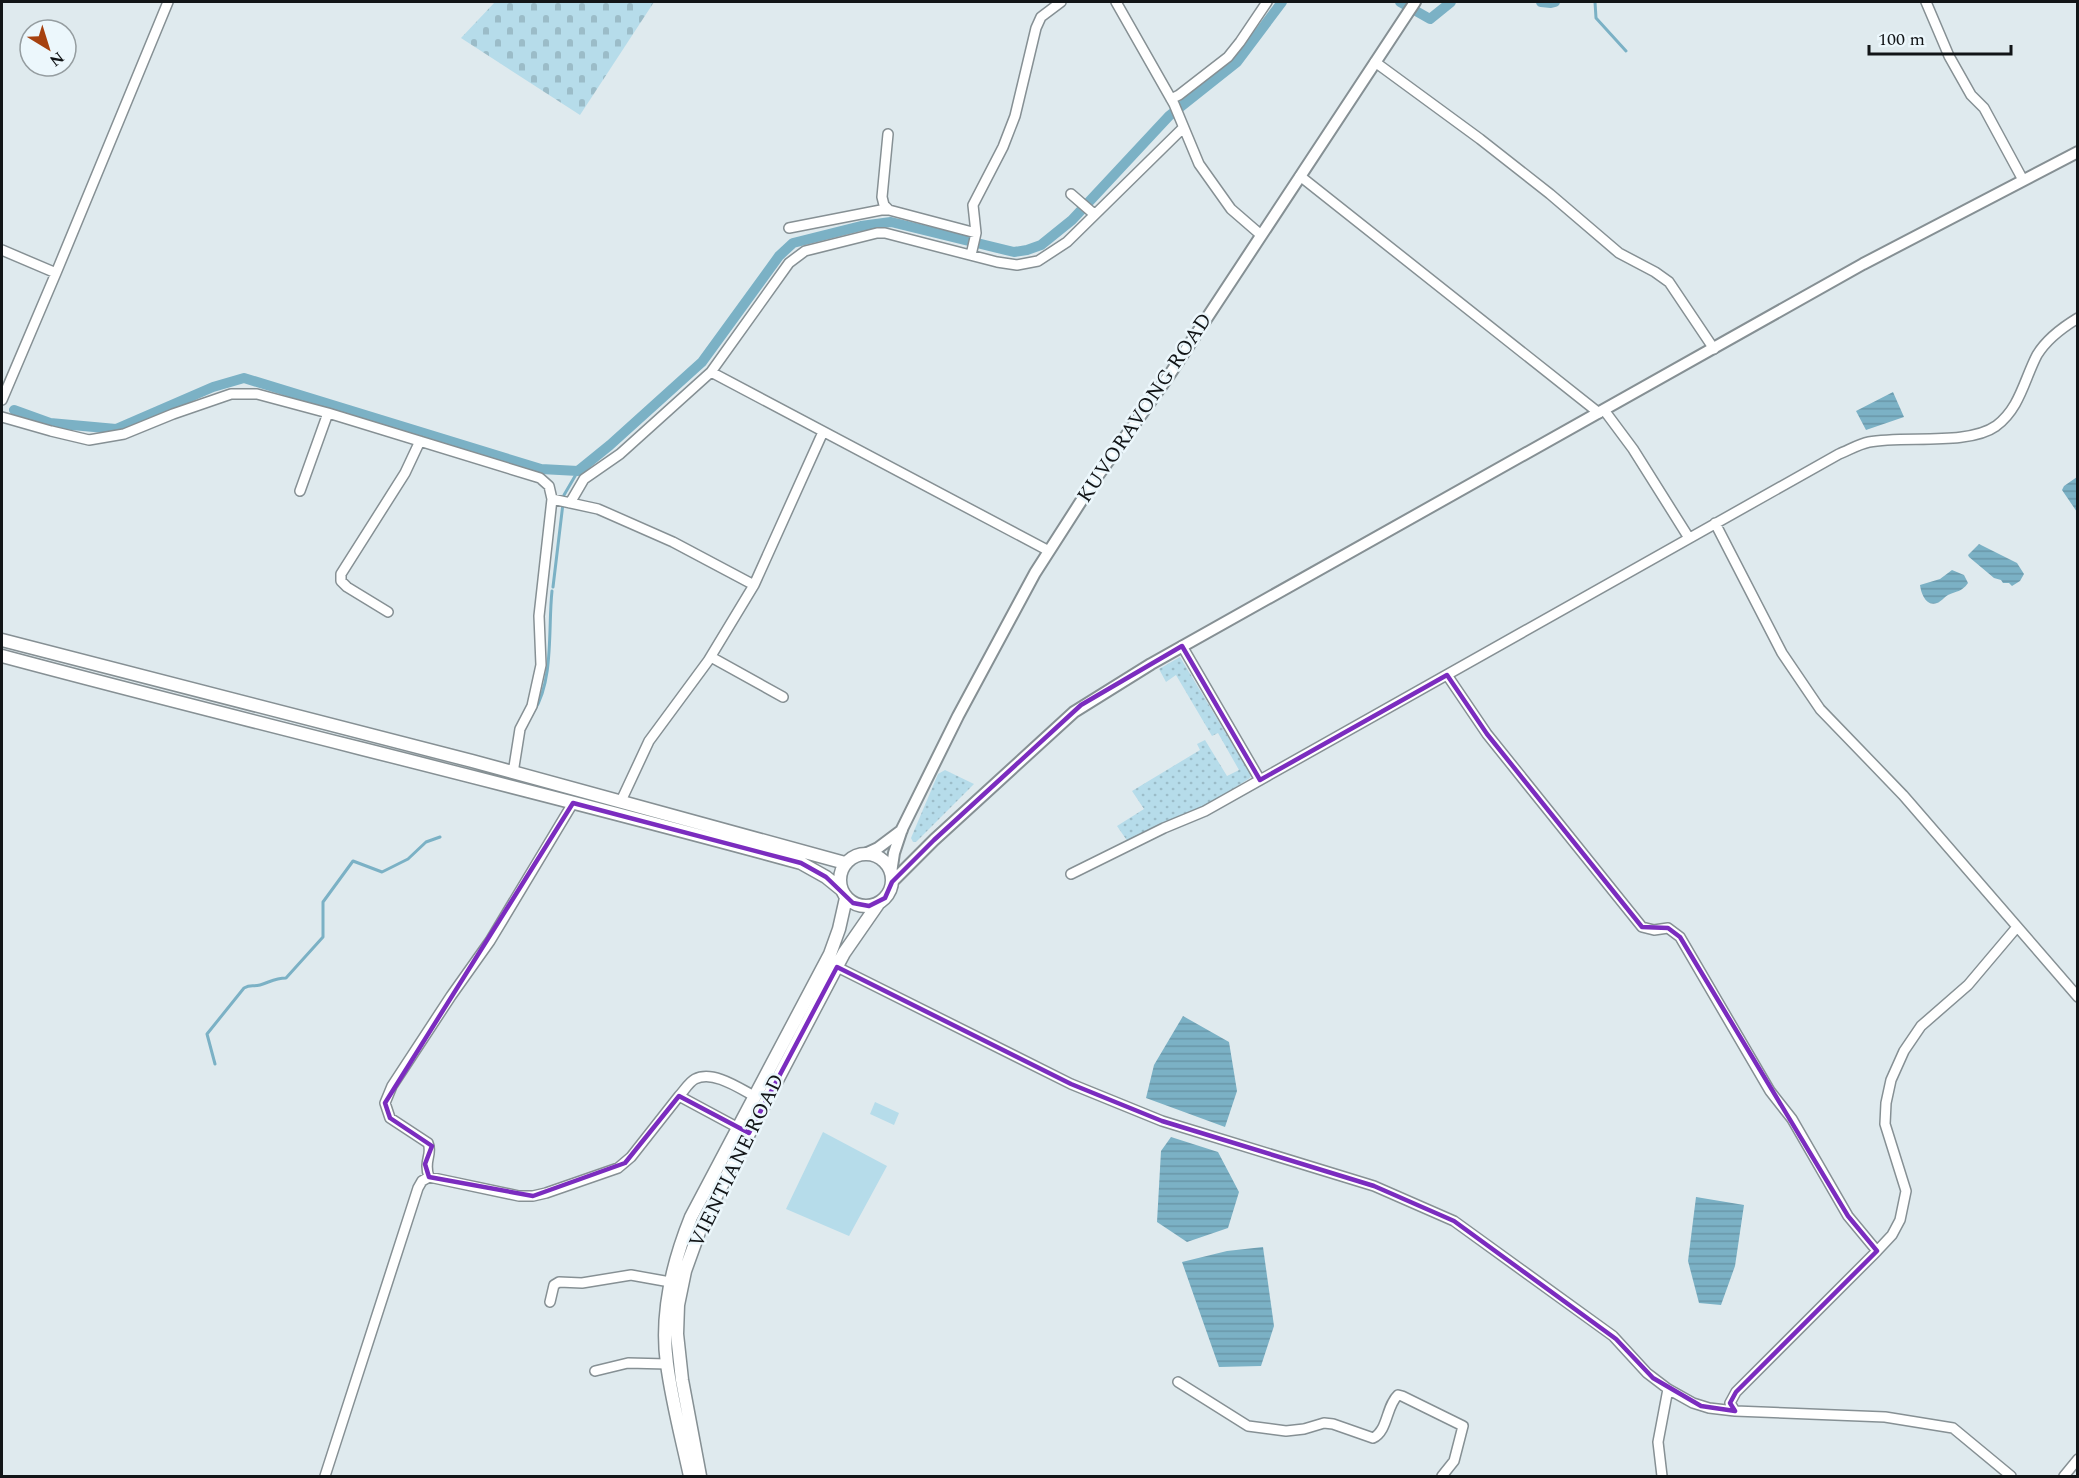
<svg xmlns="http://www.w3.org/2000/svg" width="2079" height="1478" viewBox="0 0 2079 1478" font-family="Spectral,serif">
  <defs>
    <pattern id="grass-dots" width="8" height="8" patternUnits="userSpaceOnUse" patternTransform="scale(1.5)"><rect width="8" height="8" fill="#b6dcea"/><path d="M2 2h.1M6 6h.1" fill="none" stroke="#9bbcc8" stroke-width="1.8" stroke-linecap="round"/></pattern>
    <pattern id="cemetery-stones" width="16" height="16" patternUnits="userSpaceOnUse" patternTransform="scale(1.5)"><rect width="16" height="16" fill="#b6dcea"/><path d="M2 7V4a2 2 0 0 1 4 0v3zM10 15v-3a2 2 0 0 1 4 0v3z" fill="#9bbcc8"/></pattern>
    <pattern id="water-rules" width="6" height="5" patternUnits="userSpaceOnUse" patternTransform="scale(1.5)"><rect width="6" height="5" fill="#7bb1c5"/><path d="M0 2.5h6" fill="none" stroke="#6997a8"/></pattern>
  </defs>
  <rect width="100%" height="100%" fill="#dfeaee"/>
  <path fill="url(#grass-dots)" d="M 1180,657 L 1251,775 L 1250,778 L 1203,808 L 1128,842 L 1117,826 L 1144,809 L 1132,791 L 1200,750 L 1197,744 L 1205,740 L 1227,776 L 1239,770 L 1218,733 L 1212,736 L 1176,675 L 1166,682 L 1159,669 Z
    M 945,770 L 974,784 L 916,842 L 913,842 L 911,838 L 938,774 Z"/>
  <path fill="url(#cemetery-stones)" d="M 495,2 L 654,2 L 580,115 L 461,38 Z"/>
  <path fill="#b6dcea" d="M 875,1102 L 899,1113 L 894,1125 L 870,1114 Z
    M 823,1132 L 887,1166 L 849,1236 L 786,1209 Z"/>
  <path fill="url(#water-rules)" d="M 1893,392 L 1904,417 L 1866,430 L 1856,411 Z
    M 2077,477 L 2077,512 L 2062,490 L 2064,486 Z
    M 1979,544 L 2017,563 L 2024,574 L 2020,581 L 2012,586 L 2009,583 L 2003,583 L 2001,580 L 1994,578 L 1969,557 L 1968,555 Z
    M 1952,570 L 1964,575 L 1968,583 C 1962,592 1956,591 1948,595 C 1944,597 1941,602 1937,603 C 1926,607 1921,593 1920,585 L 1940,579 Z
    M 1183,1016 L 1229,1042 L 1237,1091 L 1225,1127 L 1146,1098 L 1154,1065 Z
    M 1171,1137 L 1218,1152 L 1239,1192 L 1228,1228 L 1187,1242 L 1157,1222 L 1161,1151 Z
    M 1696,1197 L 1744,1205 L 1735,1266 L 1721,1305 L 1699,1303 L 1688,1261 Z
    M 1263,1247 L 1274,1326 L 1261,1366 L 1219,1367 L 1182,1262 L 1227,1251 Z"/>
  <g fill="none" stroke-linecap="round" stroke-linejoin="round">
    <path stroke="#7bb1c5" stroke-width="3" d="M 1595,2 L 1596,18 L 1626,51
      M 553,587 L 564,495 L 578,471
      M 534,711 C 554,680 548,627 552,591
      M 215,1064 L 207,1034 L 244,988 C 251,984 253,987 260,985 C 270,982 275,978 286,978 L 323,937 L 323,902 L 353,861 L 382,872 L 408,859 L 426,842 L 440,837"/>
    <path stroke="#7bb1c5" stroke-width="10" d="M 1400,2 L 1430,19 L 1451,2
      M 1541,2 L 1551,3 L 1555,2
      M 14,410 L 50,423 L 116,429 L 213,387 L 244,378 L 541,469 L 578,471 L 610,445 L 702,362 L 779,256 L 793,243 L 861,226 L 891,222 L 1014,252 L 1027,250 L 1041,245 L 1072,220 L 1169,116 L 1237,62 L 1282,2"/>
    <defs>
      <path id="minor" d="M 1116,2 L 1174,104 L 1199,164 L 1231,209 L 1261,235
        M 1926,2 L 1949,56 L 1971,95 L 1984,108 L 2023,180
        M 1375,62 L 1480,139 L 1550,194 L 1619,253 L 1655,272 L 1669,282 L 1714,349
        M 1171,99 L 1179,95 L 1228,57 L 1240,42 L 1267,2
        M 888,134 L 882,197 L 884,205 L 889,210
        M 1300,176 L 1599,413
        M 1071,194 L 1094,214
        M 789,228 L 881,210 L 889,210 L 976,233
        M 2,250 L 56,273
        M 971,255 L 976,233 L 973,205 L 1003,147 L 1015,116 L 1036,28 L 1041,17 L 1061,2
        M 711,372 L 1049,551
        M 2,400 L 56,273 L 168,2
        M 1604,410 L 1633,449 L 1689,538
        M 2,417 L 51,431 L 89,440 L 124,434 L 173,414 L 231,394 L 257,394 L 328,413 L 540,478 L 549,486 L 552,499 L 539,616 L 541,665 L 532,706 L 520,729 L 513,773
        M 300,491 L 328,413
        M 552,499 L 598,509 L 673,542 L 754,585
        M 570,503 L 584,479 L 620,454 L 711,372 L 789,263 L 805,251 L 877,233 L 885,233 L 997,262 L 1017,265 L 1038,261 L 1067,242 L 1183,128
        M 1715,523 L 1782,653 L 1820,709 L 1903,795 L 2078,997
        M 388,612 L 347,587 L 341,581 L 341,574 L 405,473 L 420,441
        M 1182,646 L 1260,780
        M 711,657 L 783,697
        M 1447,675 L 1487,734 L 1642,927 L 1654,930 L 1668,928 L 1680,937 L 1770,1091 L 1792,1119 L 1848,1216 L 1877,1251
        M 621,801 L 649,741 L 708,661 L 754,585 L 823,432
        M 1071,874 L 1164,828 L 1205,811 L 1839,454 C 1849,450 1859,444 1869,442 C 1903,435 1968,446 1996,426 C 2020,408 2024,380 2037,355 C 2046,340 2063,327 2078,318
        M 837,967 L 1071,1084 L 1162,1121 L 1374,1186 L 1454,1221 L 1613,1336 L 1647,1373 L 1668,1389 L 1693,1403 L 1709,1408 L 1735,1411 L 1885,1417 L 1953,1428 L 2011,1476
        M 679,1096 C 684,1091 689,1082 695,1079 C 713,1070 739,1088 754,1096
        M 429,1177 C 423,1161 433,1154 428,1143 L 390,1118 L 385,1103 L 392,1086 L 451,996 L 490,941 L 573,803
        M 550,1302 L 554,1285 L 559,1282 L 582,1283 L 631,1275 L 670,1282
        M 595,1371 L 628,1363 L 667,1364
        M 1178,1382 L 1248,1426 L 1286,1431 L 1304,1429 L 1324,1423 L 1333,1424 L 1373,1438 C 1388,1431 1386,1406 1398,1395 L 1402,1396 L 1463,1426 L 1454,1461 L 1442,1476
        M 1735,1411 L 1730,1403 L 1736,1392 L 1877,1251 L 1892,1235 L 1900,1220 L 1906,1191 L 1885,1124 L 1886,1103 L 1891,1080 L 1904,1051 L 1921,1026 L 1968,985 L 2017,927
        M 325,1476 L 418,1188 L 422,1181 L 429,1177 L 519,1196 L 533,1196 L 546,1193 L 618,1168 L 631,1157 L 679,1096 L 744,1131
        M 1662,1476 L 1658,1442 L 1668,1389
        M 2064,1476 L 2078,1459"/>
      <path id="tertiary" d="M 865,854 L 878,848 L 902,830
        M 891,873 L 894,853 L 902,829 L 958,716 L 1035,573 L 1094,481 L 1170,374 L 1415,2
        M 892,882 L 934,840 L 1074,712 L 1151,664 L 1863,264 L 2078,152"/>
      <path id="secondary" d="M 2,640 L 472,761 L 845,863
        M 2,656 C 267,727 536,790 801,863 L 826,877 L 842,890
        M840 880a26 26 0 1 1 52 0a26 26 0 1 1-52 0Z
        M 690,1476 C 682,1439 672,1402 667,1364 C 660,1313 672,1264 691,1217 L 830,954 L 839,929 L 846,898
        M 700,1476 L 682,1380 L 677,1334 L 678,1305 L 685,1271 L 703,1221 L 844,953 L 878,904"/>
    </defs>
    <use href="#minor" stroke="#869094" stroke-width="12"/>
    <use href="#tertiary" stroke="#869094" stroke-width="14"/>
    <use href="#secondary" stroke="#869094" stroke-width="15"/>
    <use href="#minor" stroke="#fff" stroke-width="9"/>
    <use href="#tertiary" stroke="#fff" stroke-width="10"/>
    <use href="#secondary" stroke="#fff" stroke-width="12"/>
  </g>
  <path fill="none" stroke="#7b2cbf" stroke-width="4.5" stroke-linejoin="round" d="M 1182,646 L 1260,780 L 1447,675 L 1487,734 L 1642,927 L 1668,928 L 1680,937 L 1848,1216 L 1877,1251 L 1736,1392 L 1730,1403 L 1735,1411 L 1701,1406 L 1653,1378 L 1616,1339 L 1454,1221 L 1374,1186 L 1162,1121 L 1071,1084 L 837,967 L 749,1133 L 679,1096 L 625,1163 L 533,1196 L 429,1177 L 425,1164 L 432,1146 L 390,1118 L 385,1103 L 573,803 L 801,863 L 826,877 L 853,903 L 869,906 L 885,898 L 892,882 L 934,840 L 1081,705 Z"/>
  <g text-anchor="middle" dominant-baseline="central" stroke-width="5" stroke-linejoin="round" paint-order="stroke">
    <g font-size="21" fill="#121517" stroke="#ecf7fc">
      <text transform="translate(1145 408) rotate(-56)">KUVORAVONG ROAD</text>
      <text transform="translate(737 1161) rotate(-64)">VIENTIANE ROAD</text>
    </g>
  </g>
  <rect width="2079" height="1478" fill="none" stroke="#121517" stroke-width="6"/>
  <g transform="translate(48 48) rotate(142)"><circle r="28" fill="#ecf7fc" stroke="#959da0" stroke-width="1.5"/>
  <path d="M0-4.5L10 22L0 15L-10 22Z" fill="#a6410f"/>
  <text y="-9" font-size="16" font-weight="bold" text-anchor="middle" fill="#121517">N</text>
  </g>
  <path d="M1869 45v9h142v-9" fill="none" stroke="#121517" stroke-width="3"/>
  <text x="1878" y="45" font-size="18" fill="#121517" stroke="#ecf7fc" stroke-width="4.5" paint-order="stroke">100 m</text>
</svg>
